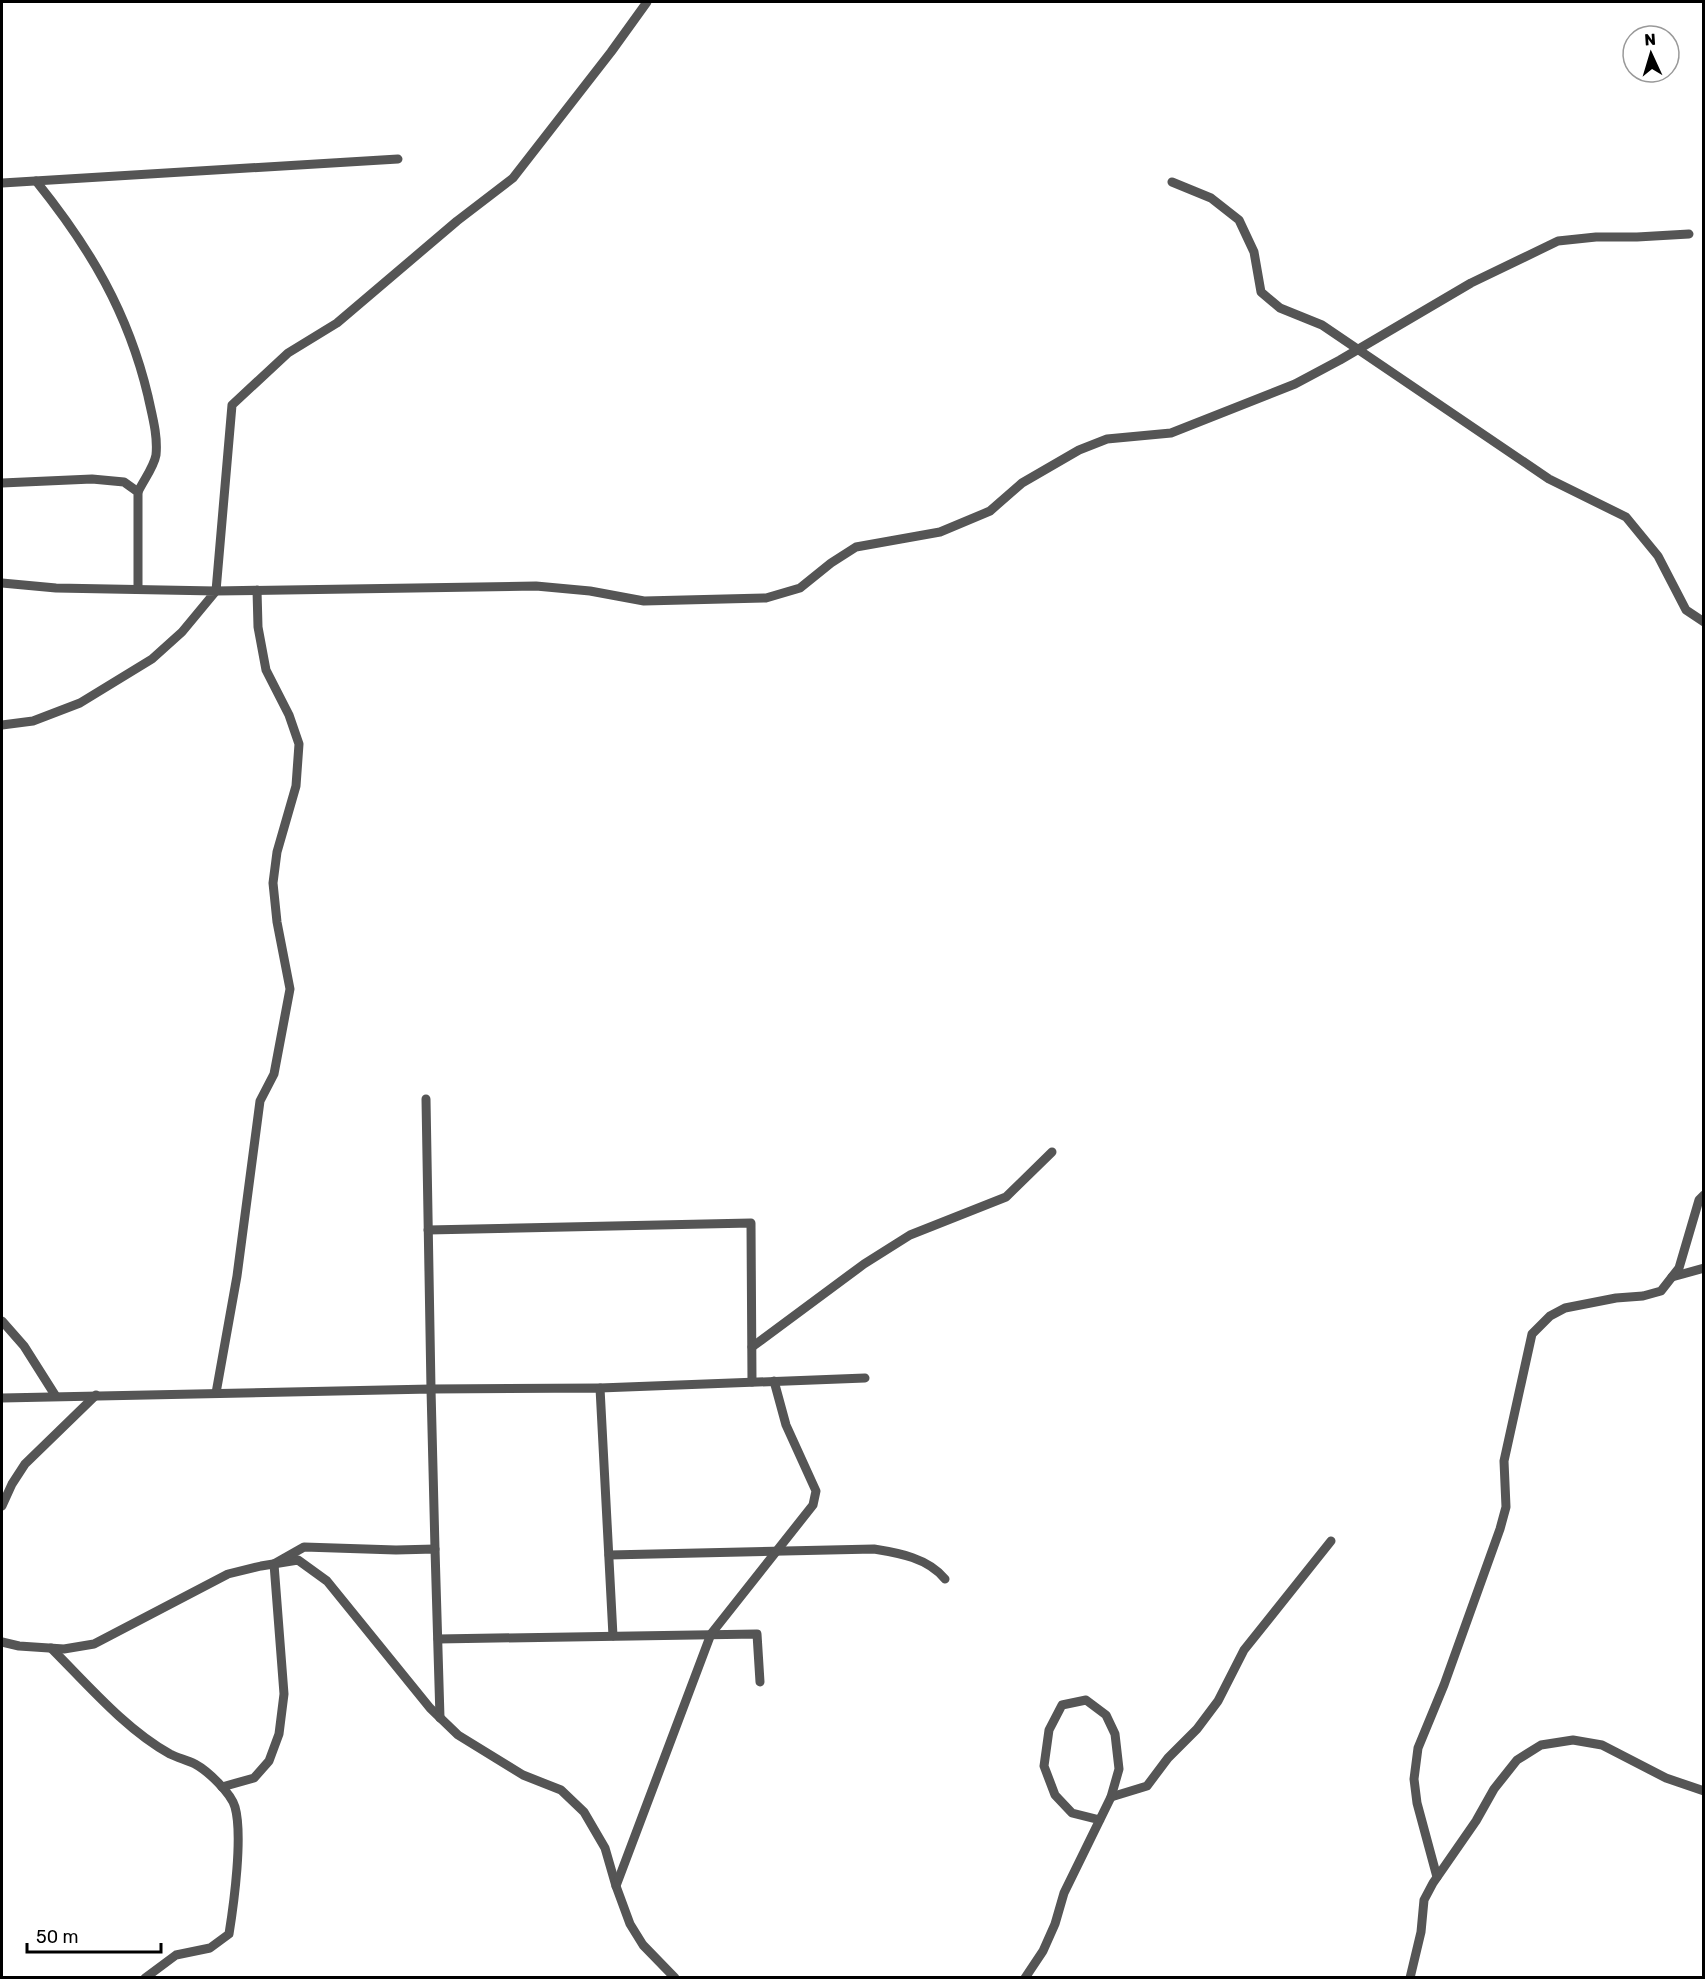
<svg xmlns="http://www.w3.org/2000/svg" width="1705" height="1979" font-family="Rubik,sans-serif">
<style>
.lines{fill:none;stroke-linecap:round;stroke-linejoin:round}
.lane{stroke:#555;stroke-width:9}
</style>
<rect width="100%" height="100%" fill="#fff"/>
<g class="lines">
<g class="lane">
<polyline points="647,2 611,52 513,178 457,221 337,323 288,353 232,405 216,591 536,586 590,591 644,601 766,598 800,588 831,563 856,547 940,532 990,511 1022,483 1079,450 1107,439 1171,433 1295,384 1340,360 1471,283 1558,241 1596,237 1637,237 1689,234"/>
<path d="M36,181C90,248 128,312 148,396C152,415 158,435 156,455C154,467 143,481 138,492"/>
<polyline points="1172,182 1211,198 1239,220 1254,252 1261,292 1280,308 1322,325 1549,479 1626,517 1658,556 1686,610 1704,622"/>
<polyline points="2,183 398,159"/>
<polyline points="2,483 92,479 124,482 138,492 138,589"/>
<polyline points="2,583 56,588 216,591 182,632 152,659 80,703 33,721 2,725"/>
<polyline points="426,1099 431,1389 600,1388 613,1636"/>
<polyline points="428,1230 751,1223 752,1382"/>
<polyline points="1672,1277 1704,1268"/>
<polyline points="2,1321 24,1346 55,1395"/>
<polyline points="752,1347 864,1264 910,1235 1006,1197 1052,1152"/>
<polyline points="600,1388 865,1378"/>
<polyline points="216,1393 237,1276 260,1101 274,1074 290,989 277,922 273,883 277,852 296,786 299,744 289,715 266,670 258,627 257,590"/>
<polyline points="2,1398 431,1389 435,1549"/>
<polyline points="2,1506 12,1484 25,1464 96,1395"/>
<path d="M609,1555L874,1549C899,1553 928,1558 945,1579"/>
<polyline points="438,1639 757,1634 760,1682"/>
<polyline points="2,1642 19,1646 64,1649 94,1644 228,1574 261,1566 298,1560 327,1581 430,1708 458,1735 523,1775 561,1790 584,1812 605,1848 616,1886 630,1924 643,1945 675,1978"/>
<path d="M51,1648C86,1683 126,1730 170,1754C178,1758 187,1760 195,1764C208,1771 231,1793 235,1807C243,1835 234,1903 229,1934L210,1948L176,1955L145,1978"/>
<polyline points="222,1787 254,1778 269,1761 279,1734 284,1694 274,1564 304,1547 396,1550 435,1549 440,1718"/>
<polyline points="1111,1797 1147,1786 1168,1758 1197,1729 1218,1701 1244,1650 1331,1541"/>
<polyline points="1437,1877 1417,1803 1414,1779 1418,1748 1444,1685 1500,1529 1506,1507 1504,1461 1532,1334 1550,1316 1565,1308 1616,1298 1643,1296 1661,1291 1679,1268 1699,1200 1704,1195"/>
<polyline points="616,1886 711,1634 813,1505 816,1491 786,1425 774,1381"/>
<polyline points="1025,1978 1043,1951 1055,1924 1064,1893 1111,1797 1119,1769 1115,1734 1106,1715 1086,1700 1062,1705 1049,1730 1044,1766 1055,1795 1072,1813 1100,1820"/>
<polyline points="1410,1978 1421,1932 1424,1900 1433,1883 1476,1821 1494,1789 1517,1760 1541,1745 1573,1740 1602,1745 1666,1778 1704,1791"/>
</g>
</g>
<rect width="1705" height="1979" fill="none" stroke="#000000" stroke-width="6"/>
<g transform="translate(1651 54) rotate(356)"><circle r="28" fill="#ffffff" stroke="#999999" stroke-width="1.5"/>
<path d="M0-4.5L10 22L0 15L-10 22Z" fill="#000000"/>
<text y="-9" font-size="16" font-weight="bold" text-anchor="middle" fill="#000000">N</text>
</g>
<path d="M27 1943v9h134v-9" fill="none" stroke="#000000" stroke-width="3"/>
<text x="36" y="1943" font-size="18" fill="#000000" stroke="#ffffff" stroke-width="4.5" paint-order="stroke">50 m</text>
</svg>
